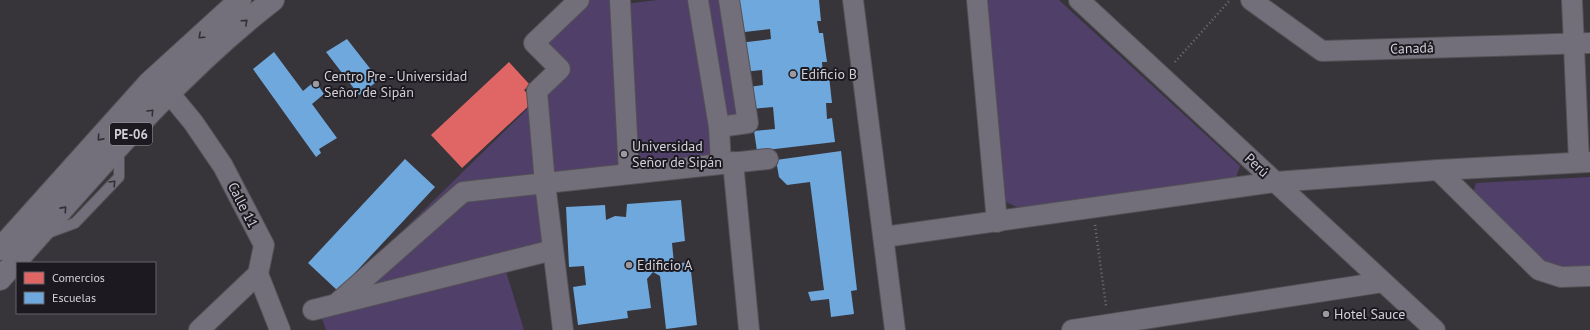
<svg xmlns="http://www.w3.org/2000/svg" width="1590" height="330" font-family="'PT Sans',sans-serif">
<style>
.green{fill:#503f69}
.shops{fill:#e06666}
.schools{fill:#6fa8dc}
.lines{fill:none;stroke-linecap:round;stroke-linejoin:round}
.service-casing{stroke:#535155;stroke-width:12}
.minor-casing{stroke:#535155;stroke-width:22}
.primary-casing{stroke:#535155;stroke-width:24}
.path{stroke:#74707a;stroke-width:2.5;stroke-dasharray:1 3;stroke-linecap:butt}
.service{stroke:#736f7a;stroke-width:10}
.minor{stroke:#736f7a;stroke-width:20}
.primary{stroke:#73707b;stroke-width:22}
.oneway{stroke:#323037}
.oneway2{stroke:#322f36}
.poi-dot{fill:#9c99a0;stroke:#1c1a20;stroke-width:1.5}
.labels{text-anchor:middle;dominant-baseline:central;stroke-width:4;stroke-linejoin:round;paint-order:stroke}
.shield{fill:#1c1a20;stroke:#9b99a0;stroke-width:1}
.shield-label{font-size:13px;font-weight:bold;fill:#d2d0d7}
.street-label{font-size:14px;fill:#d2d0d7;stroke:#1c1a20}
.poi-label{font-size:14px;fill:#d2d0d7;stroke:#1c1a20;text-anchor:start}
</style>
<rect width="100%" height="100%" fill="#37343a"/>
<g class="green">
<polygon points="585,0 612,0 616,5 657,0 738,0 759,121 710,128 713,159 539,176 547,247 358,294 345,287 568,69 542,43"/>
<polygon points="984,0 1059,0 1240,166 1236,178 1019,208 1006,202"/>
<polygon points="1590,177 1590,270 1561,272 1550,266 1473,193 1476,183"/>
<polygon points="505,268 524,330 326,330 321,316"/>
</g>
<polygon class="shops" points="509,62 530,85 524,90 534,101 462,168 431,135"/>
<g class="schools">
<polygon points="736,0 819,0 821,21 817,21 819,33 823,33 827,62 822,62 823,77 829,76 832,103 826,103 827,119 832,118 835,142 757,151 754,131 775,129 773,107 752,109 749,87 763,85 762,70 743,72 739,43 771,39 770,29 736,33"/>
<polygon points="347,39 379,80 359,95 326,52"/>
<polygon points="274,52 303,91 315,81 324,94 312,104 337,138 319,149 321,153 316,157 253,69"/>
<polygon points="841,151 857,290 851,291 854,314 831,317 829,299 811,301 808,292 824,290 810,182 787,185 779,177 776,160"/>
<polygon points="405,159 435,187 338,291 308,263"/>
<polygon points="681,200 685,241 672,243 674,264 690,262 697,325 666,329 660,276 653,272 647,279 651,308 627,311 628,318 578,325 573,287 586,285 584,266 569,267 566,207 605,205 606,220 615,216 626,217 627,204"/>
</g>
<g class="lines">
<g class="service-casing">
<polyline id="service" points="48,233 75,223 119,177 119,150"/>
</g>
<g class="minor-casing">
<g id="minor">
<polyline points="620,0 629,174"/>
<polyline points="698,0 719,127"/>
<polyline points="853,0 895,330"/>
<polyline points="977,0 997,222"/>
<polyline points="1079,0 1435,330"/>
<polyline points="1251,0 1322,51 1590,43"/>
<polyline points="1572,0 1579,162"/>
<polyline points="169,93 193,122 223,166 264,245 258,274 280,330"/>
<polyline points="733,162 749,330"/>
<polyline points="721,164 719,127 748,123 729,0"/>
<polyline points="1438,170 1539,270 1561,277 1590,276"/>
<polyline points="884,237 1275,182 1438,170 1590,162"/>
<polyline points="336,304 463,192 768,159"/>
<polyline points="313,310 553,250"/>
<polyline points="199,330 258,274"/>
<polyline points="563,330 545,183 537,91 560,69 534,43 579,0"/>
<polyline points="1072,330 1383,282"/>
</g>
</g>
<g class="primary-casing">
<g id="primary">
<polyline points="0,249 149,83 240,0"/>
<path d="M0,279C87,183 170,80 273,0"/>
</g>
</g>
<g class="path">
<polyline points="1175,62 1230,0"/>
<polyline points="1095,225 1106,306"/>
</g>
<use href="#service" class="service"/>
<use href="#minor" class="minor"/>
<use href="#primary" class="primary"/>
</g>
<defs><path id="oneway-chevron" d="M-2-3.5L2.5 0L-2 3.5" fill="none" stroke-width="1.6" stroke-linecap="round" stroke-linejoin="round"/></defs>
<g class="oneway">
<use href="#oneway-chevron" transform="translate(245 22) rotate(-42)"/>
<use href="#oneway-chevron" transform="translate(201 36) rotate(138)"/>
<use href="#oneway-chevron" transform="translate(151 112) rotate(-47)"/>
<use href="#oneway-chevron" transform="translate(100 138) rotate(132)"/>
<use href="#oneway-chevron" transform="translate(64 209) rotate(-48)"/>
</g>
<use class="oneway2" href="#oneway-chevron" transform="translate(113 183) rotate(-46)"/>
<g class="poi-dot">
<circle cx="793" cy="74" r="4"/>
<circle cx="316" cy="84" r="4"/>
<circle cx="624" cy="154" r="4"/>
<circle cx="629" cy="265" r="4"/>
<circle cx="1326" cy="314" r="4"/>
</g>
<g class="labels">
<rect class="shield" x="110" y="123" width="42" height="22" rx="3"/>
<g class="shield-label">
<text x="131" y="134">PE-06</text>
</g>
<g class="street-label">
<text transform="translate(1412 48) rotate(-2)">Canadá</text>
<text transform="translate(1257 165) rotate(43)">Perú</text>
<text transform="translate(243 205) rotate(63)">Calle 11</text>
</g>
<g class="poi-label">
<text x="801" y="74">Edificio B</text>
<text x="324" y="76">Centro Pre - Universidad<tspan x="324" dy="16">Señor de Sipán</tspan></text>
<text x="632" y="146">Universidad<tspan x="632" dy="16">Señor de Sipán</tspan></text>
<text x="637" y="265">Edificio A</text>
<text x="1334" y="314">Hotel Sauce</text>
</g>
</g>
<rect x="16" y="262" width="140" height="52" fill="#1c1a20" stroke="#656369"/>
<rect x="24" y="272" width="20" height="12" fill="#e06666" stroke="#656369"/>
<text x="52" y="282" font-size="12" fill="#d2d0d7">Comercios</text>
<rect x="24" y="292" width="20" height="12" fill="#6fa8dc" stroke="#656369"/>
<text x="52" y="302" font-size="12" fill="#d2d0d7">Escuelas</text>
</svg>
